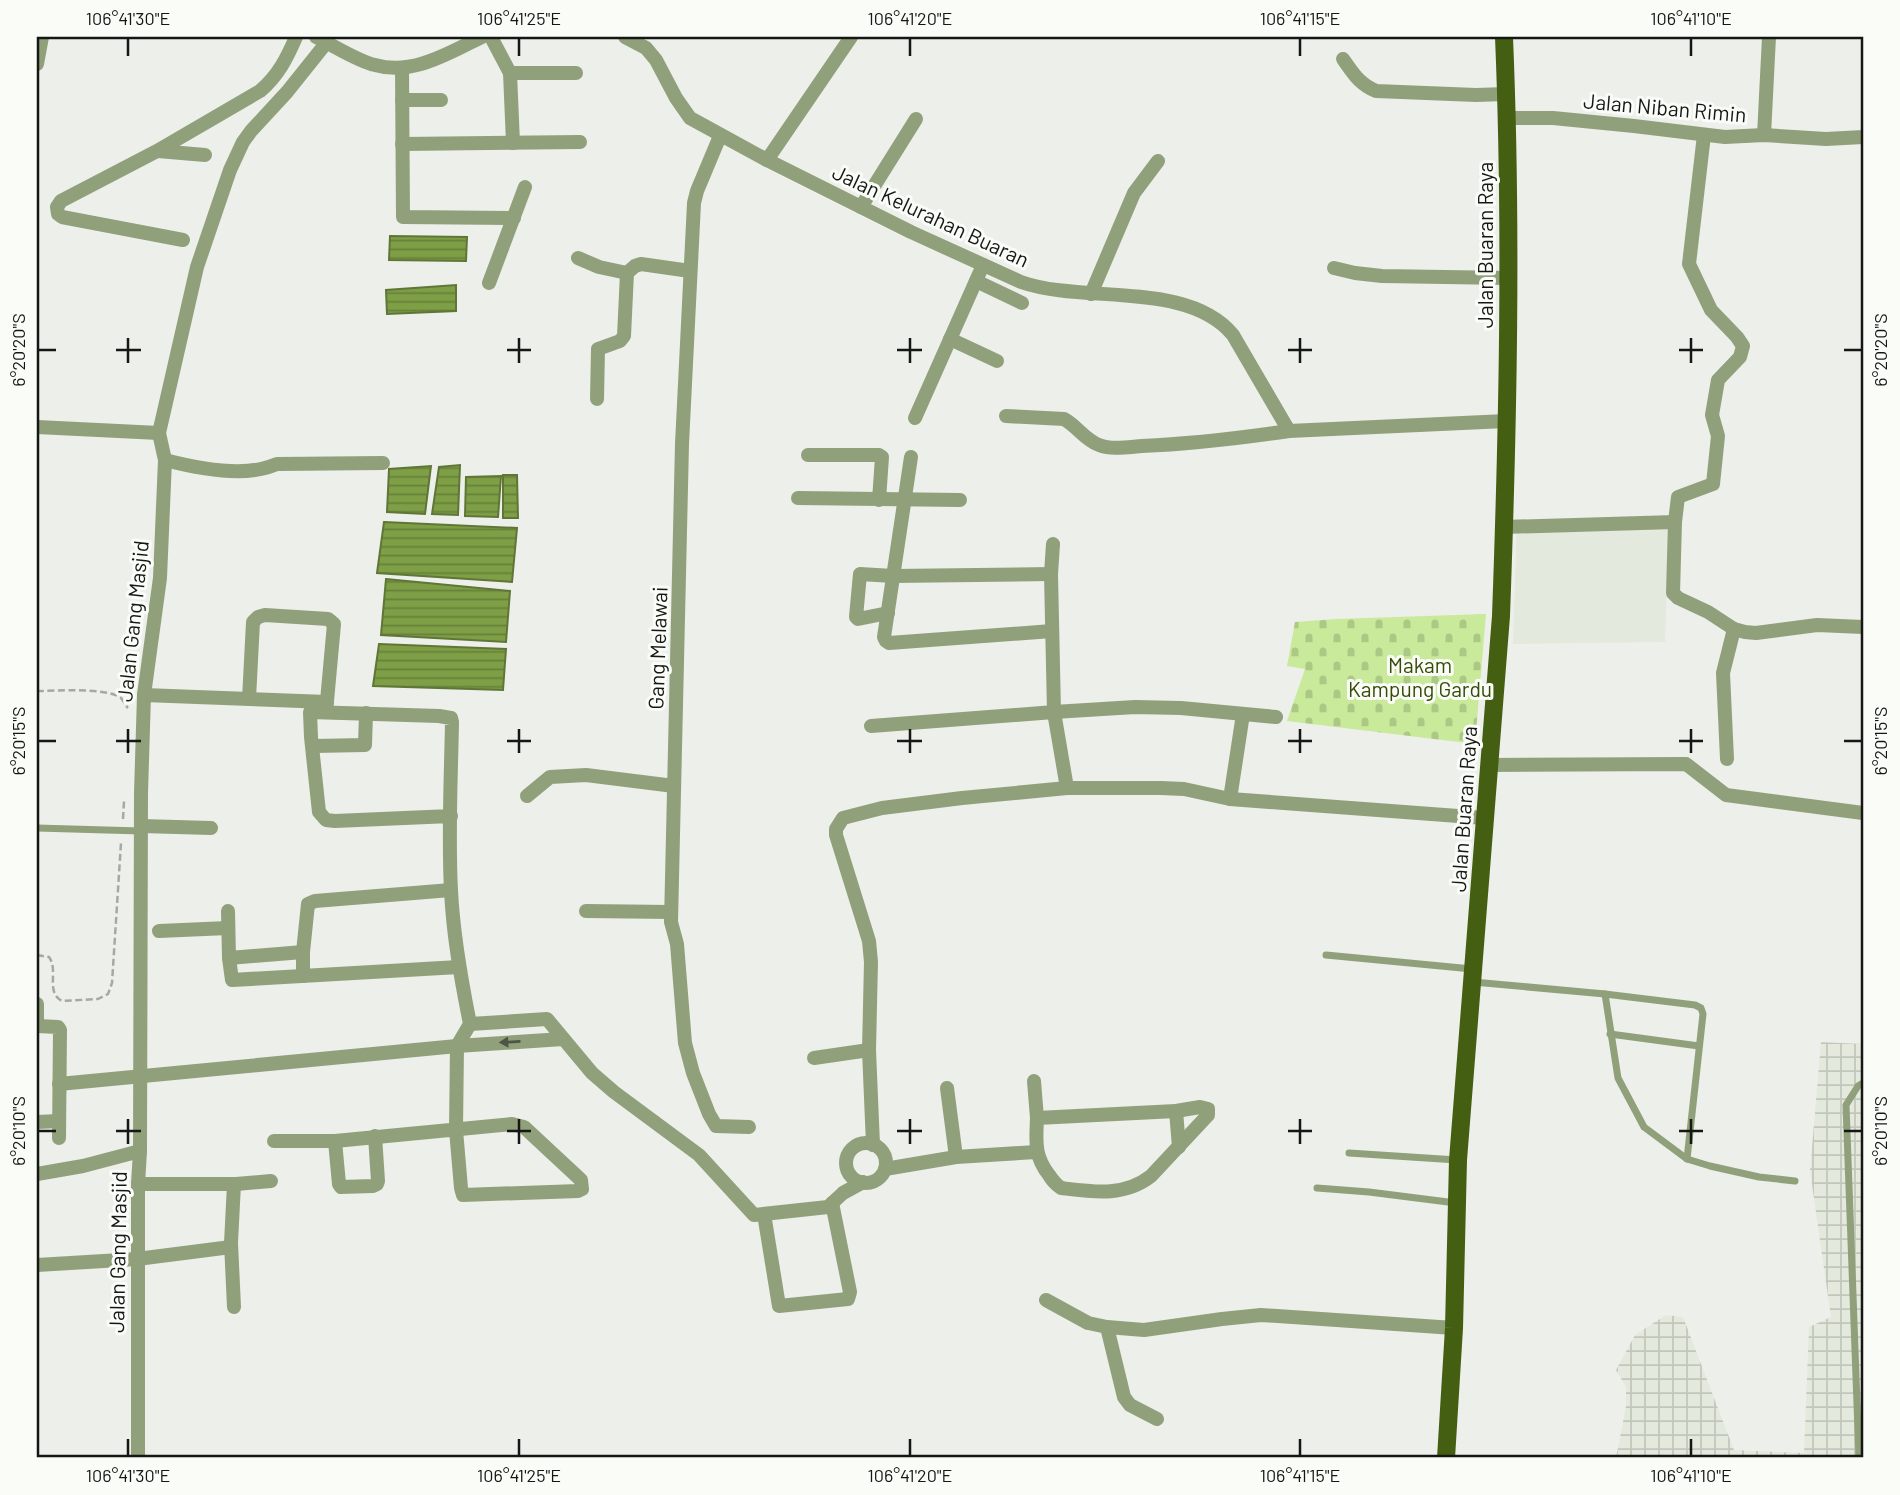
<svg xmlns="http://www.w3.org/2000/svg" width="1900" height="1495" font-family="Barlow,sans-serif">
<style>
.built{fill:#e3e9dc}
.industrial{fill:url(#industrial-grid)}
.cemetery{fill:url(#cemetery-stones)}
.water{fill:url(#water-rules);stroke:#5f7637;stroke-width:2}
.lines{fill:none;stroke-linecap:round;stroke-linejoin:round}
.path{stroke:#a6a8a4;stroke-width:2.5;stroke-dasharray:7 3.5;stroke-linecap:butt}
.service{stroke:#90a07b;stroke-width:7}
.minor{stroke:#90a07b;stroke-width:14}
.primary{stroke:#455f12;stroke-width:18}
.oneway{fill:#4d5543}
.ticks{fill:none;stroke:#161715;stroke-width:2.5}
.labels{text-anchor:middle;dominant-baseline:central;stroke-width:6;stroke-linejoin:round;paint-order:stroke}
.street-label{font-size:21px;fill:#161715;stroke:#fafcf7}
.park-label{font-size:21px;fill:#364b08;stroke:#fafcf7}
.neatline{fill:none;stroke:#161715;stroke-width:2.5}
.ticks-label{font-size:18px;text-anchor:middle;fill:#161715}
</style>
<defs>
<pattern id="industrial-grid" width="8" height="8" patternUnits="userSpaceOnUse" patternTransform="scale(1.75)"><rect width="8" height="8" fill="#e3e9dc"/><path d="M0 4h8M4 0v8" fill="none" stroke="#c2c7bc"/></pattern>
<pattern id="cemetery-stones" width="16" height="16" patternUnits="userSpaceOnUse" patternTransform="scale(1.75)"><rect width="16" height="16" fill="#c9ea9b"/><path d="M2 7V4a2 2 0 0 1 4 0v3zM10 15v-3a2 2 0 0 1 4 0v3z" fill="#acc885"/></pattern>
<pattern id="water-rules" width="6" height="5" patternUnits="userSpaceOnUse" patternTransform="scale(1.75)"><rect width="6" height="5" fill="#7e9f46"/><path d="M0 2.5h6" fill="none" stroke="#668139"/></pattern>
</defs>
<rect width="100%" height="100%" fill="#edefea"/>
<polygon class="built" points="1517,521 1669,522 1665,642 1513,644"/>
<polygon class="industrial" points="1821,1042 1863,1044 1863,1458 1616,1458 1626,1406 1626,1387 1616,1370 1635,1335 1666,1315 1683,1317 1734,1450 1804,1453 1809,1327 1831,1317 1810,1171"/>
<polygon class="cemetery" points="1486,614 1475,744 1287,721 1305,669 1287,666 1295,622 1336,619"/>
<g class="water">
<polygon points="390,236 467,237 466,261 389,260"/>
<polygon points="456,285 456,311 387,314 386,290"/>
<polygon points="460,465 458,515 432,514 439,467"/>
<polygon points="431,466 425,514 387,512 389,469"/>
<polygon points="517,475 518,518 503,518 503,475"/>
<polygon points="501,476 498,517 465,516 466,477"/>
<polygon points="384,522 517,528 512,582 377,573"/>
<polygon points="386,579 510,591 506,642 381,635"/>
<polygon points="379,644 506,649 503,690 373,686"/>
</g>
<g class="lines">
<g class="path">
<path d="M37,691C55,691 107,687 121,698C123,700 126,706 128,708"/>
<polyline points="123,819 124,801"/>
<path d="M37,955L49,957C59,971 45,992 62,1001L98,999L108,994L112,983L121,843"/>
</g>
<g class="service">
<polyline points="37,828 141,831"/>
<polyline points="1326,955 1472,969"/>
<polyline points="1473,982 1605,994 1695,1005 1701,1008 1703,1014 1687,1159"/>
<polyline points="1605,994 1618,1078 1644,1127 1687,1159 1710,1166 1759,1177 1795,1181"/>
<polyline points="1610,1034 1699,1046"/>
<polyline points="1349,1153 1457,1160"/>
<polyline points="1317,1188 1369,1192 1456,1203"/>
<polyline points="1859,1458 1846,1105 1858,1086 1863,1083"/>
</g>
<g class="minor">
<path d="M316,37C333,45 357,61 375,65C413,76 448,53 482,37"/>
<polyline points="491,37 510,73 513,143"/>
<path d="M625,37L646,48L656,60L676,98L690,118L767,160L911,232L1021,282C1083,304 1188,280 1233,335L1289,431L1506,421"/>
<path d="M1343,59C1353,73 1359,84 1376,91L1476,95L1506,94"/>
<polyline points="37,64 42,37"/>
<polyline points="402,68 403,217 514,218"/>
<polyline points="510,73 576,73"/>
<polyline points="402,100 441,100"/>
<polyline points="1506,118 1553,118 1634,126 1725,137 1764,135 1826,139 1863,137"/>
<polyline points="1764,135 1769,37"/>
<polyline points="720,136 697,191 694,203 682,444 671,922 677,944 685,1043 693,1073 709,1114 716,1126 749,1127"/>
<polyline points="402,144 580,142"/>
<polyline points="158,151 205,155"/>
<polyline points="767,160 851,37"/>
<polyline points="861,207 916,119"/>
<path d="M183,240L62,217L58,214L57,207L61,201L157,151L260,91C278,76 287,58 296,37"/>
<polyline points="578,258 599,267 627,273"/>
<polyline points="1334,268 1355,273 1382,276 1508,278"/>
<polyline points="976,281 1022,303"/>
<polyline points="489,283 525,187"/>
<polyline points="1091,294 1134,193 1158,161"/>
<polyline points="950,339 997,361"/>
<polyline points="597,399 598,349 620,341 624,336 627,273 635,266 641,264 690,271"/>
<path d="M1006,416L1064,419C1077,426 1085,440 1099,445C1112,450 1128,447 1142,446C1192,444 1241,438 1289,431"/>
<polyline points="915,418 983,265"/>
<polyline points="37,427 159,433"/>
<polyline points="808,455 879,455 882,457 879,500"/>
<polyline points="911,457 884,637 886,641 889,643 1052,631"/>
<path d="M165,460C192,467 233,475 261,469C266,468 272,466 277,464L383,463"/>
<polyline points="798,498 960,500"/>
<polyline points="1675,522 1678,497 1713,484 1718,436 1712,415 1718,380 1740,357 1743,346 1737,337 1711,310 1689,264 1704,135"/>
<polyline points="1504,527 1675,522 1673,593 1678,598 1708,612 1734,629 1745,632 1756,633 1817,625 1863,627"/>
<polyline points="1053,544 1051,574 1054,712 1067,788"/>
<polyline points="888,613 858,619 856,617 860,574 893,576 1051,574"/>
<polyline points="144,695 327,702"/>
<polyline points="249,699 253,622 258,617 265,615 328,619 334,624 326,712"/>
<polyline points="871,726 1054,712 1135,707 1181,708 1276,717"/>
<polyline points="314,746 365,745 366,713"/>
<polyline points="1727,759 1723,673 1734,629"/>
<polyline points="1489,765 1686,764 1726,795 1863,813"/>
<polyline points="527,796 550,777 586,775 674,786"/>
<polyline points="1230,799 1243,714"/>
<polyline points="141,826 211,828"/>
<polyline points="228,911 229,958 232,980 459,967"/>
<polyline points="586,911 671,912"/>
<polyline points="159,931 228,928"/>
<polyline points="229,958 303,952"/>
<polyline points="303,976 303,952 308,904 315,901 451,890"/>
<polyline points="37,1004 37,1026"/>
<polyline points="470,1024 547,1019 592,1073 614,1092 699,1155 754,1215 828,1207 843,1193 863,1182"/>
<polyline points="37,1026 58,1027 60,1030 59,1138"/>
<polyline points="814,1058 869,1050"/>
<polyline points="1034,1081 1037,1118"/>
<polyline points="59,1084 457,1046 563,1039"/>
<polyline points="947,1088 956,1157"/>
<path d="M1200,1107L1208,1109V1115L1151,1176C1124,1197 1094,1192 1061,1188C1055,1184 1053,1181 1049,1175C1034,1156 1036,1141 1037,1118L1176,1111Z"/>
<polyline points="1176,1111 1179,1147"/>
<polyline points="37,1122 59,1121"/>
<path d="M274,1141H335L512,1124L524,1127L581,1180L582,1189L578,1191L463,1195L461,1188L456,1130L457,1046L470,1024C461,979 453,935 451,890C448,834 451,778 452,722L451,718L439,716L310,712L311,737L319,812L326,820L335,821L451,816"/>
<polyline points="335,1141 339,1184 341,1187 373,1186 377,1184 378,1181 375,1136"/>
<circle cx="866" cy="1163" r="20"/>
<polyline points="873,1145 869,1050 871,962 869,941 836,835 836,829 843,818 882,808 962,798 1067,788 1161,788 1184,789 1230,799 1485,818"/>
<polyline points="885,1169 956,1157 1036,1152"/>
<polyline points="37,1174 83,1166 140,1151"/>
<polyline points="138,1184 236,1184 271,1181"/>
<polyline points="764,1214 779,1306 848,1299 850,1292 832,1203"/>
<polyline points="37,1265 137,1259 231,1247"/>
<polyline points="1046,1300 1088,1323 1107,1327 1144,1330 1222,1319 1261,1315 1454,1328"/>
<polyline points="234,1307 231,1243 234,1184"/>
<polyline points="1107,1327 1124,1397 1130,1405 1157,1419"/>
<polyline points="138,1458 138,1184 140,1151 141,793 144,695 160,578 165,460 159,433 197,267 230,170 243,142 251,131 287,92 327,42"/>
</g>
<path class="primary" d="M1446,1458L1454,1328L1458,1160L1501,616C1508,423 1512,229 1504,37"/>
</g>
<defs><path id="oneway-solid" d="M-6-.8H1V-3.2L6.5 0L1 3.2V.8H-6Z" transform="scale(1.75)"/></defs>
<use class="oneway" href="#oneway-solid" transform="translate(510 1042) rotate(177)"/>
<path class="ticks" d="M128,38V56M519,38V56M910,38V56M1300,38V56M1691,38V56M128,338V363M519,338V363M910,338V363M1300,338V363M1691,338V363M38,350H56M116,350H141M507,350H531M897,350H922M1288,350H1312M1679,350H1703M1844,350H1862M128,729V753M519,729V753M910,729V753M1300,729V753M1691,729V753M38,741H56M116,741H141M507,741H531M897,741H922M1288,741H1312M1679,741H1703M1844,741H1862M128,1119V1144M519,1119V1144M910,1119V1144M1300,1119V1144M1691,1119V1144M38,1131H56M116,1131H141M507,1131H531M897,1131H922M1288,1131H1312M1679,1131H1703M1844,1131H1862M128,1439V1456M519,1439V1456M910,1439V1456M1300,1439V1456M1691,1439V1456"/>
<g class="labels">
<g class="street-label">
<text transform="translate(1665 107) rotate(5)">Jalan Niban Rimin</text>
<text transform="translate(931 215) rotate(25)">Jalan Kelurahan Buaran</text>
<text transform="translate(1484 245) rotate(-90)">Jalan Buaran Raya</text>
<text transform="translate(132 621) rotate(-84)">Jalan Gang Masjid</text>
<text transform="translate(657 648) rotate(-88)">Gang Melawai</text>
<text transform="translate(1463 809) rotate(-86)">Jalan Buaran Raya</text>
<text transform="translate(117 1252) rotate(-89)">Jalan Gang Masjid</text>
</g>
<g class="park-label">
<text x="1420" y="664">Makam<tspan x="1420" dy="24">Kampung Gardu</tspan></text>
</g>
</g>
<rect width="1900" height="1495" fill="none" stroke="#fafcf7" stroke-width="77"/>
<rect x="38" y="38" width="1824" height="1418" class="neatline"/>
<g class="ticks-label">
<text x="128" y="25">106°41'30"E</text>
<text x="519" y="25">106°41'25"E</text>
<text x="910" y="25">106°41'20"E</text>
<text x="1300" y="25">106°41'15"E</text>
<text x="1691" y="25">106°41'10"E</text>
<text transform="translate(1881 350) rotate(-90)" y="6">6°20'20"S</text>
<text transform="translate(19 350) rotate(-90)" y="6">6°20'20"S</text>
<text transform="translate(1881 741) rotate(-90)" y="6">6°20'15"S</text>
<text transform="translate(19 741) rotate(-90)" y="6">6°20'15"S</text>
<text transform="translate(1881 1131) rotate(-90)" y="6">6°20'10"S</text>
<text transform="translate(19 1131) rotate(-90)" y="6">6°20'10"S</text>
<text x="128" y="1482">106°41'30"E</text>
<text x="519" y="1482">106°41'25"E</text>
<text x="910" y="1482">106°41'20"E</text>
<text x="1300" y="1482">106°41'15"E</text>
<text x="1691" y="1482">106°41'10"E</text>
</g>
</svg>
